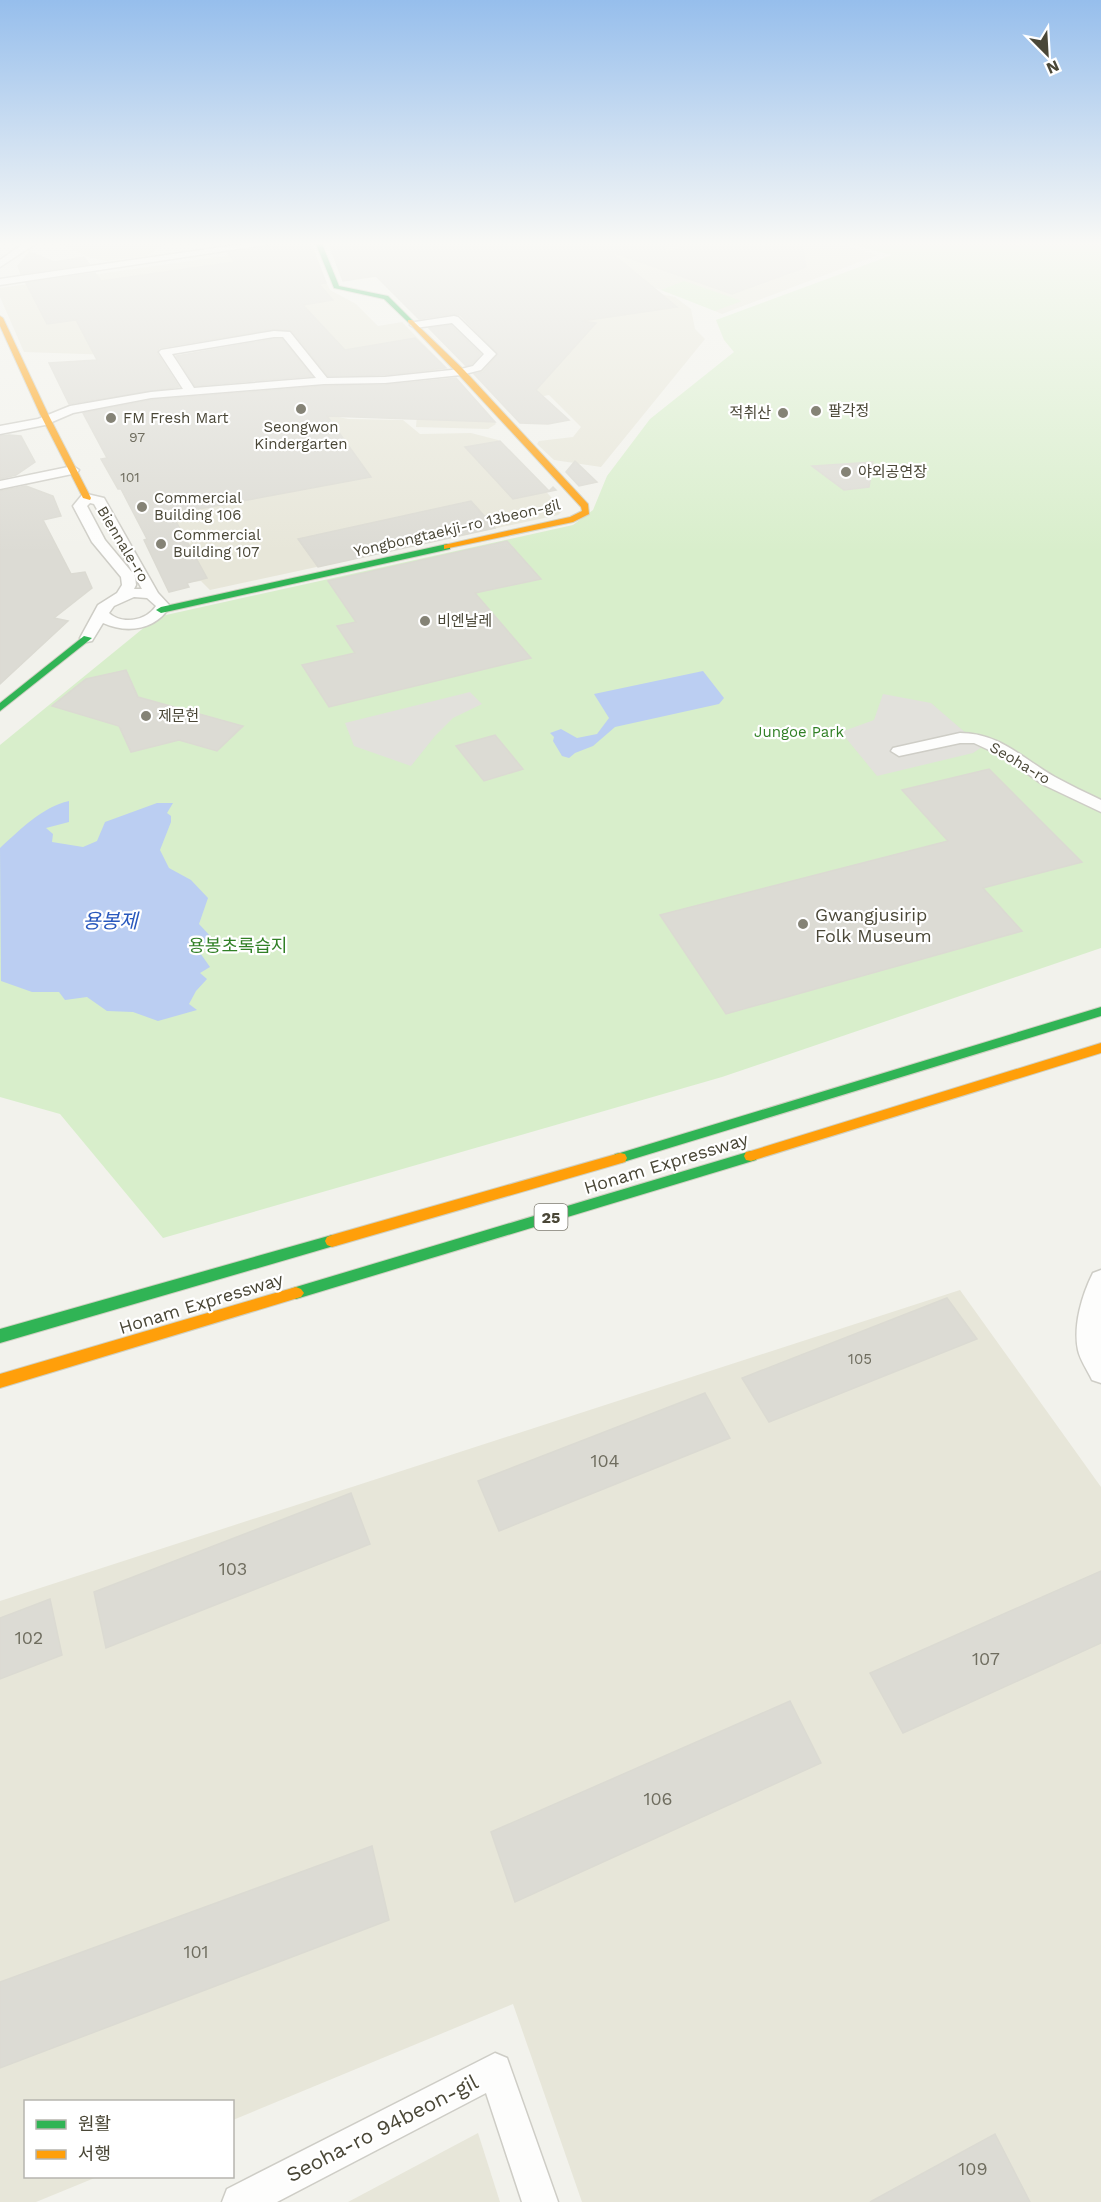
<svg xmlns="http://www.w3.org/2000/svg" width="1101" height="2202" font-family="'Work Sans','Noto Sans KR',sans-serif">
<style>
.residential{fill:#e7e6d9}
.green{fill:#d8eecb}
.parking{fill:#e2e1dc}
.water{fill:#bbcef2}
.building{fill:#dcdbd4;stroke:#dbdad2;stroke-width:1.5}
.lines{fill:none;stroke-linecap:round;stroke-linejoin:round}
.street-casing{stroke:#cecdc6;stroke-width:3}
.fast-casing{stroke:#d0d0c2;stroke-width:2}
.slow-casing{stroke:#d0d0c2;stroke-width:2}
.street{fill:#fdfdfc;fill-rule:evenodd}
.fast{fill:#30b455;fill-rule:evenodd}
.slow{fill:#ff9f0a;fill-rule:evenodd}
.poi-dot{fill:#858376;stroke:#fff;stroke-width:2}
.labels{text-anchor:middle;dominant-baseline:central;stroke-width:4.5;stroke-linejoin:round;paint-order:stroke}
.far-number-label{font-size:14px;fill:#6f6d5f}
.far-poi-label{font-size:15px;fill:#4a4737;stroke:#fff;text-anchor:start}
.far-street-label{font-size:15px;fill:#4a4737;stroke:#fff}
.far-park-label{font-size:15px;fill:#318026;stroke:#fff}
.number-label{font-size:15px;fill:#6f6d5f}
.shield{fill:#fff;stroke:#807e73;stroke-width:1.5}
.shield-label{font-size:16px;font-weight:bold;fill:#4a4737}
.poi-label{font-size:18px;fill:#4a4737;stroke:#fff;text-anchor:start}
.park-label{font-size:18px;fill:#318026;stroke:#fff}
.street-label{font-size:18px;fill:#4a4737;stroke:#fff}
.near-number-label{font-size:18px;fill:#6f6d5f}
.water-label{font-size:20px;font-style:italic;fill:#2958bd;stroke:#fff}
.near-street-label{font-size:21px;fill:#4a4737;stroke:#fff}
</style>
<rect width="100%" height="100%" fill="#f2f2ec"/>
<g class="residential">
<polygon points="62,244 165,244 147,256 106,261 88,257"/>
<polygon points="309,244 330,290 356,304 378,326 402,322 443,364 442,369 400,377 390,366 341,375 290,328 114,355 24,352 0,297 0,288"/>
<polygon points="517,244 839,244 878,255 722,314 677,295"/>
<polygon points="660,294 675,297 691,309 695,329 705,339 601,467 554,460 537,444 539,441 573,437 581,427 549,395 529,399 476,375 494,356 508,346"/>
<polygon points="418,401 476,401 496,424 488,429 416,427"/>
<polygon points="325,414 348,419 403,420 420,434 471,433 498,440 563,510 558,515 210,590 201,581 192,582 174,547 191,543 184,531 166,522 158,462"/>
<polygon points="960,1290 1101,1487 1101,2202 582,2202 513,2004 233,2120 232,2102 26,2102 26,2176 97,2177 36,2202 0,2202 0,1601"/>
<polygon points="478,2133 500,2202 348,2202"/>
</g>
<g class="green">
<polygon points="850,244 1101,244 1101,948 722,1077 163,1238 60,1114 0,1097 0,745 157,617 573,525 593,510 607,476 650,419 734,352 724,340 716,320 892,255"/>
<polygon points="684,281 742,301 715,311 661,290"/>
</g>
<g class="parking">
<polygon points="470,692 482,704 453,718 435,736 411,766 354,746 345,723"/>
<polygon points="883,694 931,703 982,747 973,753 877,776 841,732 874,720"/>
</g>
<g class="water">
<polygon points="703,671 724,698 719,704 615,727 593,746 575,753 569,758 562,756 553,741 554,737 550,733 561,729 577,738 597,734 609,718 594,694"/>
<path d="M69,801V822L46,828L53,834L52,842L83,847L97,841L105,822L157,803H173L167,813L171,816V822L160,850L169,868L191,880L208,898L199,924L213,939L198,950L210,967L200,973L207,979L196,991L189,1004L197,1010L158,1021L133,1012L107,1011L87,997L65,1000L59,992H32L1,981L0,848C20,830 42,807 69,801Z"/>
</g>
<g class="building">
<polygon points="273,244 311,244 326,283 319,284 333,300 303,305 345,350 415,338 446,368 385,375 328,376 292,331 274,329 159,348 157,353 179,387 69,404 49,363 97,360 76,320 47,324 26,283 95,273 101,281 235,262 228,253"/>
<polygon points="329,244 664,244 665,253 692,244 802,244 806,267 732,294 609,251 677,307 582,321 596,323 536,390 569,420 548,424 520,423 474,374 483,372 498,354 460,315 454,314 419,319 376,276 343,281"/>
<polygon points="30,252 54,262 84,257 89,264 21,274 18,266"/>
<polygon points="451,325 481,354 472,364 466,366 429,328"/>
<polygon points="274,339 282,339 312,376 195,386 176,356"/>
<polygon points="456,378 495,422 327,416 371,477 172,514 207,578 187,583 189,587 169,592 144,540 147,539 121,489 118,489 101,459 107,458 83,413 151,400 324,386 385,385"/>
<polygon points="9,435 21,436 35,462 16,475 0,479 0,436"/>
<polygon points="500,441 549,491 553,487 556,490 513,499 465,447"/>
<polygon points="575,461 597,482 579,486 566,472"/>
<polygon points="873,462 869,487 844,490 812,466"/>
<polygon points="26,486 53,496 61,516 43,520 71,574 85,572 92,588 54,618 68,621 0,684 0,491"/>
<polygon points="471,501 495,528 318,567 298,539"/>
<polygon points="507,541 541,579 475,593 531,658 329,707 302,665 355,653 337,626 356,622 328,581"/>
<polygon points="126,670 138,697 243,726 217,751 179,740 131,752 119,726 52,706 86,679"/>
<polygon points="495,735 523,769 484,781 456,746"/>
<polygon points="989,769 1082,862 983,888 1022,931 726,1014 660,915 948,841 902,790"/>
<polygon points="947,1298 977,1339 769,1422 742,1378"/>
<polygon points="705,1393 730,1438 499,1531 478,1481"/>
<polygon points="351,1493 370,1544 106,1648 94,1592"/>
<polygon points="1101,1571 1101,1643 903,1733 870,1673"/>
<polygon points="50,1599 62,1655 0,1679 0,1618"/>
<polygon points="790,1701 821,1763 515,1902 491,1832"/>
<polygon points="372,1846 389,1920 0,2068 0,1982"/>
<polygon points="995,2134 1030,2202 870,2202"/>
</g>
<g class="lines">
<g class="street-casing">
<g id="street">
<polygon points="23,244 35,244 0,267 0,260"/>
<polygon points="243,244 271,244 0,285 0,279"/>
<path d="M454,316L458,317L496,354L481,370L461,375L385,383L324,384L151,398L73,413L45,425L0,434V426L38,419L70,406L151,392L183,389L159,352L161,350L274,331L290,332L327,378L385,377L461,369L473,366L484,354L452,323L415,328L410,325L415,322ZM274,337H283L316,378L194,388L172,354Z"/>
<polygon points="73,466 79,470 77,473 0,489 0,481"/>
<path d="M87,494L104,498L158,593L170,606C156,630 127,634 103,623L92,641L87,642L80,638L98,605L117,593L122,585L121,577L92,542L73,506L82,495ZM90,503L94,504L142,589H134L136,585L135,576L105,540L87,506ZM134,597L147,598L156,606C146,621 122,625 109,613L114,606Z"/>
<path d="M960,733C1000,733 1023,759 1055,777C1070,785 1086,793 1101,800V812L1042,784L1004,757L974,743H960L899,756L891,751L893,748Z"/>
<path d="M1101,1270V1383L1092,1380C1088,1371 1080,1360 1078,1350C1073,1325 1082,1295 1093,1273Z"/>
<polygon points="495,2053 507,2058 558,2202 522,2202 486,2093 277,2202 222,2202 227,2189"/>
</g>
</g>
<g class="fast-casing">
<g id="fast">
<polygon points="316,244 322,244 339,286 388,296 412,320 412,322 408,322 384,299 334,288"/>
<polygon points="447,544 450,545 450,549 161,613 156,610 161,607"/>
<polygon points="84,636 92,638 0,711 0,703"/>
<polygon points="1101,1007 1101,1016 620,1163 615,1162 613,1158 615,1154 620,1153"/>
<polygon points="751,1151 756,1152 758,1156 756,1160 296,1299 291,1297 288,1293 291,1289 296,1287"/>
<polygon points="332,1235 337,1237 339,1241 337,1245 0,1343 0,1329"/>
</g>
</g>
<g class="slow-casing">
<g id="slow">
<polygon points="0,316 3,318 48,414 91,498 90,500 83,498 40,414 0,326"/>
<polygon points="408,320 412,320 464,370 588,504 589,514 573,522 444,549 444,545 570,517 582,511 581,507 458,374 408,322"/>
<polygon points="1101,1043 1101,1053 751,1161 746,1160 744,1156 746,1152 751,1151"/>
<polygon points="620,1153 625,1154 627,1158 625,1162 332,1247 327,1245 325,1241 327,1237 332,1235"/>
<polygon points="296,1287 301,1289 304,1293 301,1297 0,1388 0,1374"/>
</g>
</g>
<use href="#street" class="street"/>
<use href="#fast" class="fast"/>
<use href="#slow" class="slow"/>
</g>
<linearGradient id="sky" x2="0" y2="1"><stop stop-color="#96beec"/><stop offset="0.44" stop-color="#f9f9f6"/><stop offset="1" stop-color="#f9f9f6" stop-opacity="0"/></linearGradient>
<rect width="1101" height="553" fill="url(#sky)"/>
<g class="poi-dot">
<circle cx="301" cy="409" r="6"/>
<circle cx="816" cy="411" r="6"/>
<circle cx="783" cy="413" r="6"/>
<circle cx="111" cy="418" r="6"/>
<circle cx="846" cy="472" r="6"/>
<circle cx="142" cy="507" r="6"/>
<circle cx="161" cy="544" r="6"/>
<circle cx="425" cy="621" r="6"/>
<circle cx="146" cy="716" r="6"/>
<circle cx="803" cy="924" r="6"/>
</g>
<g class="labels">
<g class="far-number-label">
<text x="137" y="437">97</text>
<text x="130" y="477">101</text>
</g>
<g class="far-poi-label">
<text x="828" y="411">팔각정</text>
<text x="771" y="413" text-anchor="end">적취산</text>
<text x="123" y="418">FM Fresh Mart</text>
<text x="301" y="427" text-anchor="middle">Seongwon<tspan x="301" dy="17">Kindergarten</tspan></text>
<text x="858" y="472">야외공연장</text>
<text x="154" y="498">Commercial<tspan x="154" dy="17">Building 106</tspan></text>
<text x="173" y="535">Commercial<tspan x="173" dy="17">Building 107</tspan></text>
<text x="437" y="621">비엔날레</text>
<text x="158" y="716">제문헌</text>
</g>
<g class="far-street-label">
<text transform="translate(457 528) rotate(-13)">Yongbongtaekji-ro 13beon-gil</text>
<text transform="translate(123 544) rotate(59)">Biennale-ro</text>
<text transform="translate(1020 763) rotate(31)">Seoha-ro</text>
</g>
<g class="far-park-label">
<text x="799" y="732">Jungoe Park</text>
</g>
<g class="number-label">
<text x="860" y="1359">105</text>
</g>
<rect class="shield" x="534.5" y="1204" width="33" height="26" rx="4.5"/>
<g class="shield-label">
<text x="551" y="1217">25</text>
</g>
<g class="poi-label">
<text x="815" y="914">Gwangjusirip<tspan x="815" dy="21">Folk Museum</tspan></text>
</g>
<g class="park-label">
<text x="238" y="945">용봉초록습지</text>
</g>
<g class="street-label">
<text transform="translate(666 1163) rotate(-17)">Honam Expressway</text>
<text transform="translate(201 1303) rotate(-17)">Honam Expressway</text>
</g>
<g class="near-number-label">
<text x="605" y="1460">104</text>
<text x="233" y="1568">103</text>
<text x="29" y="1637">102</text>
<text x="986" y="1658">107</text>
<text x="658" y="1798">106</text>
<text x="196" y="1951">101</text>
<text x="973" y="2168">109</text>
</g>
<g class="water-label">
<text x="110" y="921">용봉제</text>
</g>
<g class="near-street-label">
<text transform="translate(382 2128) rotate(-27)">Seoha-ro 94beon-gil</text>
</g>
</g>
<rect x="24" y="2100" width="210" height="78" fill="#ffffff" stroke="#b7b5af" stroke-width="1.5"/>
<rect x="36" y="2120" width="30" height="9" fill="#30b455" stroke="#b7b5af" stroke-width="1.5"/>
<text x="78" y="2130" font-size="18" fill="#4a4737">원활</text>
<rect x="36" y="2150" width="30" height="9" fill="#ff9f0a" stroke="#b7b5af" stroke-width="1.5"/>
<text x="78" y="2160" font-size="18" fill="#4a4737">서행</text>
<g transform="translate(1047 54) rotate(156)" stroke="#ffffff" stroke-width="4.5" paint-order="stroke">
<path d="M0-4.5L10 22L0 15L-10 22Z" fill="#4a4737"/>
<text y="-9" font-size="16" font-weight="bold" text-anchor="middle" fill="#4a4737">N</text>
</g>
</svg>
